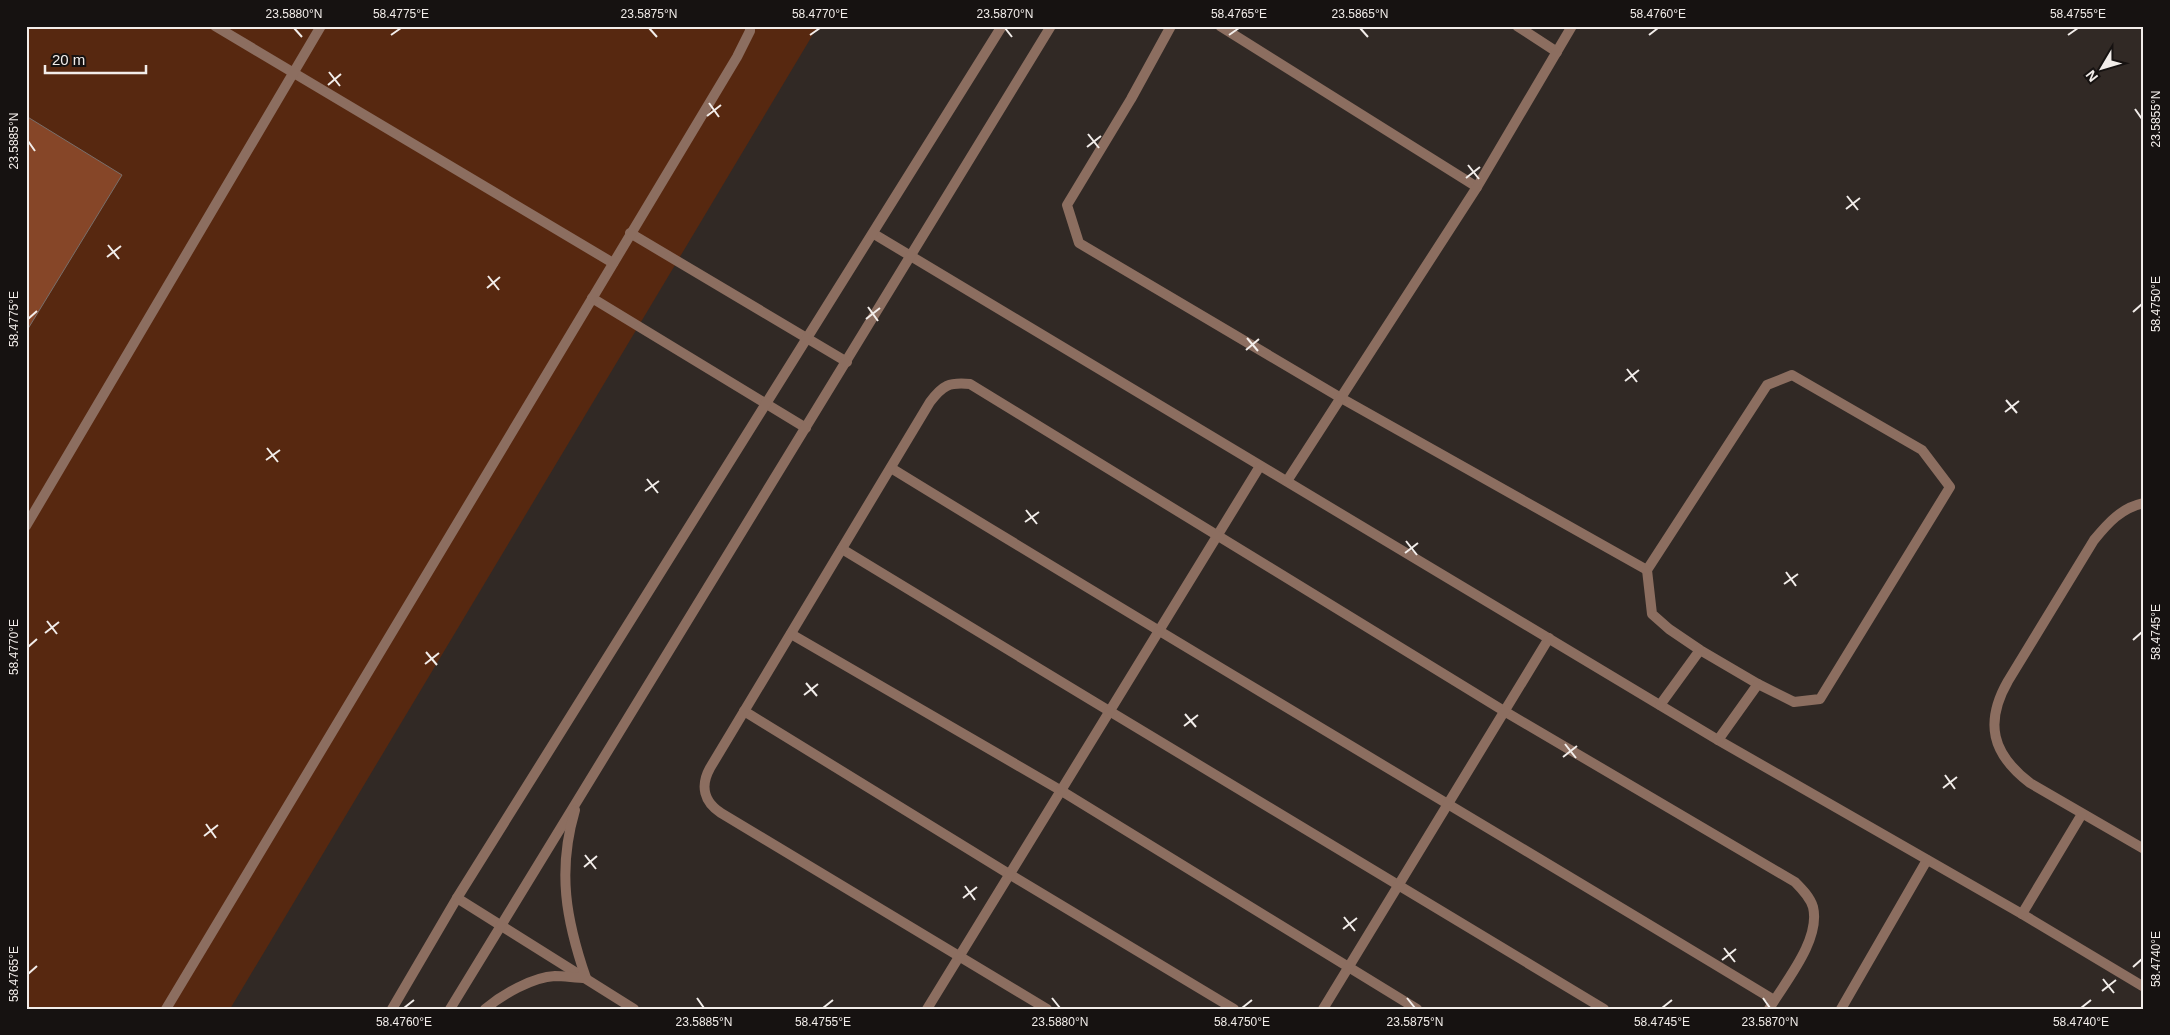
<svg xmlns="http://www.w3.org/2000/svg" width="2170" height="1035" font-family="Arial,sans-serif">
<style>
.green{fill:#572810}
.building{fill:#864628;stroke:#796f6b}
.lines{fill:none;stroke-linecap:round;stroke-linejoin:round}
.lane{stroke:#8c6e60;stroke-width:10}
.ticks{fill:none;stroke:#f2edea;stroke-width:2}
.neatline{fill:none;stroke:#f2edea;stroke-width:2}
.ticks-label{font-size:12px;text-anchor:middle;fill:#f2edea}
</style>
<rect width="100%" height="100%" fill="#312925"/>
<polygon class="green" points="26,26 818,26 230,1009 26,1009"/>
<polygon class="building" points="26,116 122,175 26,332"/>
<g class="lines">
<g class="lane">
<polyline points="215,26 613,263"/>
<polyline points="1171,26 1131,99 1067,205 1079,243 1341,398 1647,570"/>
<polyline points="1220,26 1477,187"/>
<polyline points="1517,26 1557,52"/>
<polyline points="630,233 847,362"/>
<polyline points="874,234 1718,740 2022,914 2144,987"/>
<polyline points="592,298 806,428"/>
<path d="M891,468C1184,648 1480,822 1774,1000"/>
<polyline points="1287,481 1477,187 1572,26"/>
<path d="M2144,503C2121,508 2108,523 2094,540L2008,681C1984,723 1992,754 2030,783L2144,849"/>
<polyline points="26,526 321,26"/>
<path d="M842,549C1095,704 1351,855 1604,1009"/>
<polyline points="791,634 1060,790 1417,1009"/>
<polyline points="1660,705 1700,650 1669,629 1652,614 1647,570 1767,385 1792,375 1922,450 1950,487 1820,699 1794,702 1758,684 1700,650"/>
<polyline points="744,711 1009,874 1234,1009"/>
<polyline points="1718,740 1758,684"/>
<polyline points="457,898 634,1009"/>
<polyline points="2022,914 2082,814"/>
<polyline points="166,1009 737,57 750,31 750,26"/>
<polyline points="392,1009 457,898 1002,26"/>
<polyline points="450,1009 1051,26"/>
<path d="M485,1009C502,995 532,977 555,976C565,976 576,978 586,978C566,920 557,871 575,810"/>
<polyline points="927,1009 1260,466"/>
<path d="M1047,1009L721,813C704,802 700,786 710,768L930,402C943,385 949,382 970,384L1504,711L1795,882C1802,889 1810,897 1813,907C1821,940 1785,982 1769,1009"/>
<polyline points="1323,1009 1549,638"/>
<polyline points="1841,1009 1927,860"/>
</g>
</g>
<path class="ticks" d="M294,28L302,37M649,28L657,37M1005,28L1012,37M1360,28L1368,37M391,35L401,28M810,35L820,28M1229,35L1239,28M1649,35L1658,28M2068,35L2078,28M329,72L340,86M328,85L341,74M709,103L719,117M2135,109L2142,119M707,116L721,105M1088,134L1099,148M28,141L35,151M1087,147L1101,136M1468,165L1479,179M1466,178L1480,167M1847,196L1858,210M1846,209L1860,198M108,245L119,259M107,257L121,246M488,276L499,290M487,288L500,277M868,307L878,321M2133,312L2142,304M28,319L37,311M866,319L880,308M1247,338L1258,351M1246,350L1259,339M1627,369L1637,382M1625,381L1639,370M2006,400L2017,413M2005,412L2019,401M267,448L278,462M266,460L280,450M647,479L658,493M645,491L659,481M1026,510L1037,524M1025,522L1039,512M1406,541L1417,555M1405,553L1418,543M1786,572L1796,586M1784,584L1798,574M47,621L57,634M45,633L59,622M2133,640L2142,632M28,647L37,639M426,652L437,665M425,664L439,653M806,683L817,696M804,695L818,684M1185,714L1196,727M1184,726L1198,715M1565,744L1576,758M1563,757L1577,746M1945,775L1955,789M1943,788L1957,777M206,824L216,838M204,836L218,825M585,855L596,869M584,867L597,856M965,886L975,900M963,898L977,887M1344,917L1355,931M1343,929L1357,918M1724,948L1735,962M1722,960L1736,949M2133,967L2142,959M28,974L37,966M2103,979L2114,993M2102,991L2116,980M697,998L704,1008M1052,998L1060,1008M1407,998L1415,1008M1763,998L1770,1008M404,1008L414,1000M823,1008L833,1000M1242,1008L1252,1000M1662,1008L1672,1000M2081,1008L2091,1000"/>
<rect width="2170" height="1035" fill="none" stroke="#161211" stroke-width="55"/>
<g transform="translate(2102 68) rotate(232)" stroke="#161211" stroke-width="4" paint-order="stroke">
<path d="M0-4L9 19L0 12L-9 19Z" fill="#f2edea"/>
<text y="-8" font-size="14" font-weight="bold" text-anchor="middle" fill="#f2edea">N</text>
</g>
<path d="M45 65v8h101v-8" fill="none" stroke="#f2edea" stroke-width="2.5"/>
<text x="52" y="65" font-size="15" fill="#f2edea" stroke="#161211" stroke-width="4" paint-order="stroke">20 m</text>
<rect x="28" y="28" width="2114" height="980" class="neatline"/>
<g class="ticks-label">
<text x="294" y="18">23.5880°N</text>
<text x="401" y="18">58.4775°E</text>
<text x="649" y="18">23.5875°N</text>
<text x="820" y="18">58.4770°E</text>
<text x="1005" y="18">23.5870°N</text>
<text x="1239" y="18">58.4765°E</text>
<text x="1360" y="18">23.5865°N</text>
<text x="1658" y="18">58.4760°E</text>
<text x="2078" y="18">58.4755°E</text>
<text transform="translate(2156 119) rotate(-90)" y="4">23.5855°N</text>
<text transform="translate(14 141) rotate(-90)" y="4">23.5885°N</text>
<text transform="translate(2156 304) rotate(-90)" y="4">58.4750°E</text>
<text transform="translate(14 319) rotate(-90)" y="4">58.4775°E</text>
<text transform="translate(2156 632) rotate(-90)" y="4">58.4745°E</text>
<text transform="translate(14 647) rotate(-90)" y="4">58.4770°E</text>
<text transform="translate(2156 959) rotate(-90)" y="4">58.4740°E</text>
<text transform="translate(14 974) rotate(-90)" y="4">58.4765°E</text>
<text x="404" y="1026">58.4760°E</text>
<text x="704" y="1026">23.5885°N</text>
<text x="823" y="1026">58.4755°E</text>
<text x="1060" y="1026">23.5880°N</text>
<text x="1242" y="1026">58.4750°E</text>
<text x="1415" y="1026">23.5875°N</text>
<text x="1662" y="1026">58.4745°E</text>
<text x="1770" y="1026">23.5870°N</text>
<text x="2081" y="1026">58.4740°E</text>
</g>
</svg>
